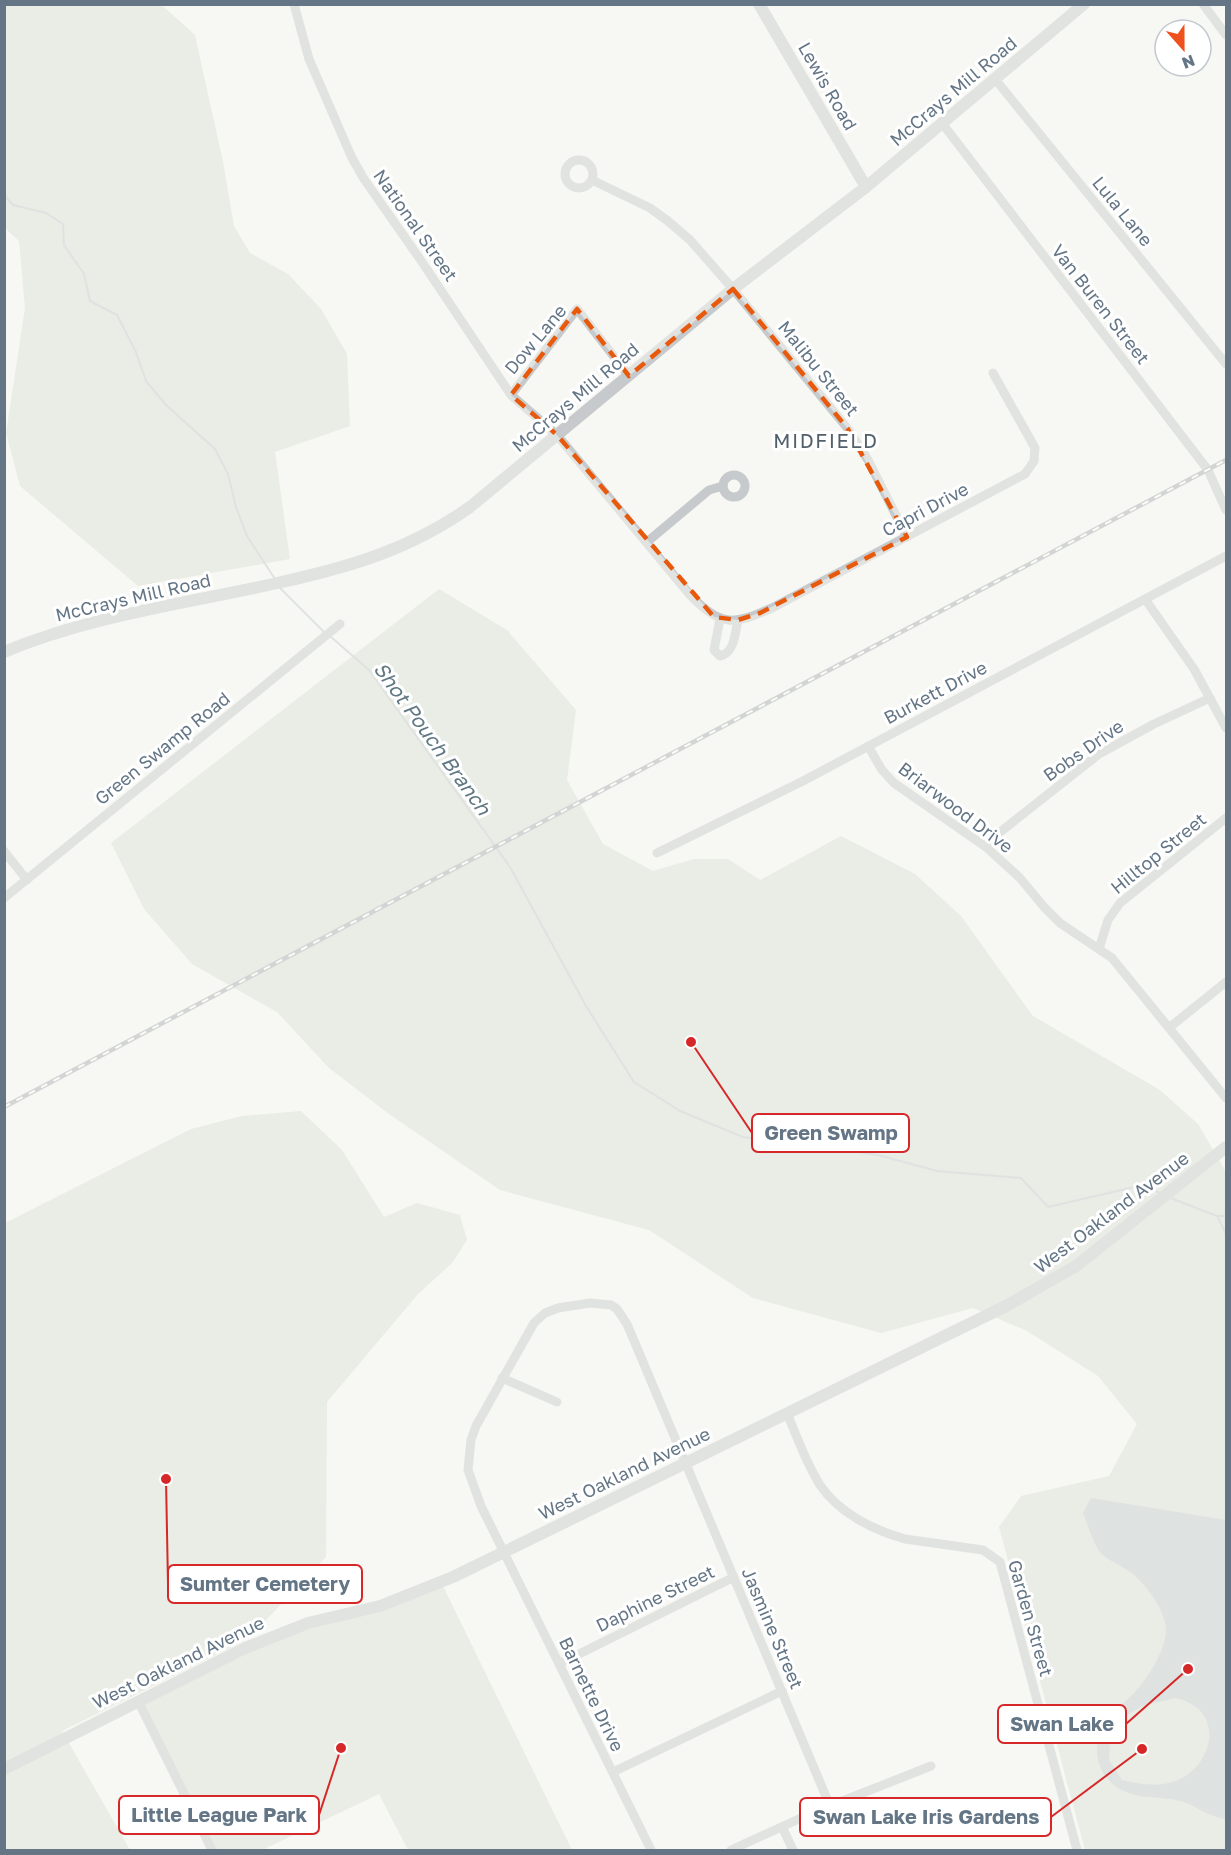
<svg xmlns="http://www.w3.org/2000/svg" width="1231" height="1855" font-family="'Golos Text',sans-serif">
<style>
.green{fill:#d8dfd4}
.water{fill:#bfcacf;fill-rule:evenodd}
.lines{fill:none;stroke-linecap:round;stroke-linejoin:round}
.stream{stroke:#bfcacf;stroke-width:2}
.minor{stroke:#c6cacd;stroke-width:9}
.tertiary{stroke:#c6cacd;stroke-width:12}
.rail-casing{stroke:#a6acb2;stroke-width:4.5}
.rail{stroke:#fff;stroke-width:2;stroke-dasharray:7;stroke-linecap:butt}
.marked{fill:none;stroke:#e8590c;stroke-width:4.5;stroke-dasharray:12 8;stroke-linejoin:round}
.labels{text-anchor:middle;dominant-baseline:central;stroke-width:6;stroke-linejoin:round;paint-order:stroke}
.street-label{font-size:18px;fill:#647686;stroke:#fff}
.neighbourhood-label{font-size:20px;letter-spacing:1.5px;fill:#52606b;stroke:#fff}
.water-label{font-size:20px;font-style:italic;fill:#5f7883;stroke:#fff}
.leader{fill:none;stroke:#d62828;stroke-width:2}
.callout-dot{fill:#d62828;stroke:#fff;stroke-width:2}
.callout{fill:#fff;stroke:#d62828;stroke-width:2}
.callout-label{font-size:20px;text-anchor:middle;font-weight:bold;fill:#647686}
</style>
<rect width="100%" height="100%" fill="#f7f7f3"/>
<g class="green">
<polygon points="4,5 155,5 164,7 195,35 223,162 234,226 250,253 288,274 321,309 347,354 350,426 275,452 290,559 138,586 20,486 6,433 25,308 19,241 5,228"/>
<polygon points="439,589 507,630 576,710 567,780 603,844 653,871 694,859 728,859 760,880 841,836 915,874 961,916 1033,1016 1160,1090 1198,1124 1226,1172 1226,1850 1085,1850 999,1527 1021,1496 1109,1476 1137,1424 1098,1376 1027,1331 973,1308 881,1333 753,1298 649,1230 500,1190 389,1114 329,1068 277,1012 192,964 144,909 111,843"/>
<polygon points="301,1111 342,1150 384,1217 417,1203 460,1215 467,1240 452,1263 418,1294 327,1402 326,1557 248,1639 62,1731 130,1850 5,1850 5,1223 191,1129 242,1116"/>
<polygon points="441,1582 572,1850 408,1850 379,1794 262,1850 212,1850 138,1701 245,1648"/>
</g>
<path class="water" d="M1091,1498L1226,1520V1819C1207,1817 1194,1803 1176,1800C1163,1797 1148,1798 1135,1795C1098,1785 1088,1752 1105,1720C1110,1711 1122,1705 1129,1698C1144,1685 1165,1652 1166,1632C1167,1611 1145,1583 1129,1571C1120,1565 1105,1559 1099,1551C1092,1540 1088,1525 1083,1513ZM1175,1698C1231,1709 1212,1777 1164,1784C1151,1786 1135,1783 1122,1780L1109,1760L1110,1739L1129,1714L1142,1706Z"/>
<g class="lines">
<g class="stream">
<polyline points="4,195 13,205 46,213 63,224 64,245 84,274 90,301 117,315 136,352 146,381 166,405 215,449 228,474 236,507 247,536 275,579"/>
<polyline points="279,587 324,632"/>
<polyline points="331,637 369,670 510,867 586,1006 634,1082 680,1111 743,1137 878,1155 937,1171 1021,1178 1048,1207 1143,1185 1160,1193"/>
<polyline points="1168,1197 1217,1216 1226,1216"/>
<polyline points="1217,1216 1226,1234"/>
</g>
<g class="minor">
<path d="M294,4L309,59L352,158L364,179L422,262L511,395L557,435L691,596C722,627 733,625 772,608L1025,474L1034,461L1035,448L993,373"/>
<polyline points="1203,4 1226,35"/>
<polyline points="995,79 1226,364"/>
<polyline points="942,123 1198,457 1208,470 1226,510"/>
<circle cx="579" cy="174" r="14"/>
<polyline points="592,180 650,208 668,221 690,240 733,289 848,429 868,460 907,537"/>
<polyline points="511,395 577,309 629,376"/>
<circle cx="734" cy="486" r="11"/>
<polyline points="647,542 709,490 723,486"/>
<polyline points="1145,599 1194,669 1226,728"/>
<path d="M720,619L714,650L720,656C735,653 735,632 738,620"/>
<polyline points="868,746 882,770 894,783 986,847 1020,878 1044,907 1060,923 1112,958 1226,1098"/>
<polyline points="986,847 999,833 1099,754 1154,724 1210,698"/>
<polyline points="4,851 27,880"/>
<polyline points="657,853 803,781 1226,556"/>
<polyline points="4,898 340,624"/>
<polyline points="1099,949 1108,920 1120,903 1226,818"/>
<polyline points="1170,1027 1226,982"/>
<polyline points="502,1378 557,1402"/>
<path d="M787,1413C797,1437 806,1463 820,1485C839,1513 873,1530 905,1539L983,1550L1000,1562L1077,1850"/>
<polyline points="559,1664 734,1577"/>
<polyline points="138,1701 212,1850"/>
<polyline points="613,1772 782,1691"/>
<polyline points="782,1827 793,1850"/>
<polyline points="651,1850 481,1506 468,1470 471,1440 476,1426 534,1323 545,1313 558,1308 590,1303 611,1305 617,1309 627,1324 830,1806"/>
<polyline points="731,1850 812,1813 931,1766"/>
</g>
<g class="tertiary">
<polyline points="759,4 866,187"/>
<path d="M4,652C90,616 183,604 273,584C346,568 408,551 470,507L733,289L866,187L1084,4"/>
<polyline points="4,1769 245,1648 308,1623 380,1606 453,1577 1006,1306 1076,1266 1226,1147"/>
</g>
<g class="rail-casing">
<polyline id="rail" points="4,1107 1226,460"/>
</g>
<use href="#rail" class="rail"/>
</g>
<path d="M0 0H1231V1855H0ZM733,289L848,429L907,537L760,613L738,620L714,617L557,435L511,395L577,309L629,376Z" fill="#f7f7f3" fill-opacity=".55" fill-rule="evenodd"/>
<path class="marked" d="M733,289L848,429L907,537L760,613L738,620L714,617L557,435L511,395L577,309L629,376Z"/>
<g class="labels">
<g class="street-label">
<text transform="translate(828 86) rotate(60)">Lewis Road</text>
<text transform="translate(953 91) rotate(-40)">McCrays Mill Road</text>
<text transform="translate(1123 211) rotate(51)">Lula Lane</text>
<text transform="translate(416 225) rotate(55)">National Street</text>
<text transform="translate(1101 304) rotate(52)">Van Buren Street</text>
<text transform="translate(535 339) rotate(-50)">Dow Lane</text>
<text transform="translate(819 368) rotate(51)">Malibu Street</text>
<text transform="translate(575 397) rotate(-40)">McCrays Mill Road</text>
<text transform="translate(925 509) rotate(-28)">Capri Drive</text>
<text transform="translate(133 597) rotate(-13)">McCrays Mill Road</text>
<text transform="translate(935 692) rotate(-28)">Burkett Drive</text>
<text transform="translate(162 748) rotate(-39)">Green Swamp Road</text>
<text transform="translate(1083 750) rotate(-35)">Bobs Drive</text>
<text transform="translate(956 807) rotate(37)">Briarwood Drive</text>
<text transform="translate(1158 853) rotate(-39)">Hilltop Street</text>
<text transform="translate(1111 1212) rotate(-37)">West Oakland Avenue</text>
<text transform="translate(624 1473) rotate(-26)">West Oakland Avenue</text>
<text transform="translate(655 1598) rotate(-26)">Daphine Street</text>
<text transform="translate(1031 1618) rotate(74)">Garden Street</text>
<text transform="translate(773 1628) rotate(67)">Jasmine Street</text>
<text transform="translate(178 1662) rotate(-26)">West Oakland Avenue</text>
<text transform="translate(592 1694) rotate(64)">Barnette Drive</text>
</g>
<g class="neighbourhood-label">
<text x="826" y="440">MIDFIELD</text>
</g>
<g class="water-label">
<text transform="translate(433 738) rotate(54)">Shot Pouch Branch</text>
</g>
</g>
<path class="leader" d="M691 1042L752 1133M166 1479L168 1584M1188 1669L1126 1724M341 1748L319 1815M1142 1749L1051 1817"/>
<g class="callout-dot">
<circle cx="691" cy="1042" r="6"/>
<circle cx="166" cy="1479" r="6"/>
<circle cx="1188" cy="1669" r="6"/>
<circle cx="341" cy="1748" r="6"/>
<circle cx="1142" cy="1749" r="6"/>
</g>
<g class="callout">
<rect x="752" y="1114" width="157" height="38" rx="6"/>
<rect x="168" y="1565" width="194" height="38" rx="6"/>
<rect x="998" y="1705" width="128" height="38" rx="6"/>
<rect x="119" y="1796" width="200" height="38" rx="6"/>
<rect x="800" y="1798" width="251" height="38" rx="6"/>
</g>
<g class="callout-label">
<text x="831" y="1140">Green Swamp</text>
<text x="265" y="1591">Sumter Cemetery</text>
<text x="1062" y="1731">Swan Lake</text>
<text x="219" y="1822">Little League Park</text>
<text x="926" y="1824">Swan Lake Iris Gardens</text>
</g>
<rect width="1231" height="1855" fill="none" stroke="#647686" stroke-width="12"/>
<g transform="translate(1183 48) rotate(159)"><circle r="28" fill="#ffffff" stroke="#c1c8cf" stroke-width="1.5"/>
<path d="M0-4.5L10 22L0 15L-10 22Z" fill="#ee511d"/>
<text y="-9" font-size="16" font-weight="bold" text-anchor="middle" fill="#647686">N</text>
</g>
</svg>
